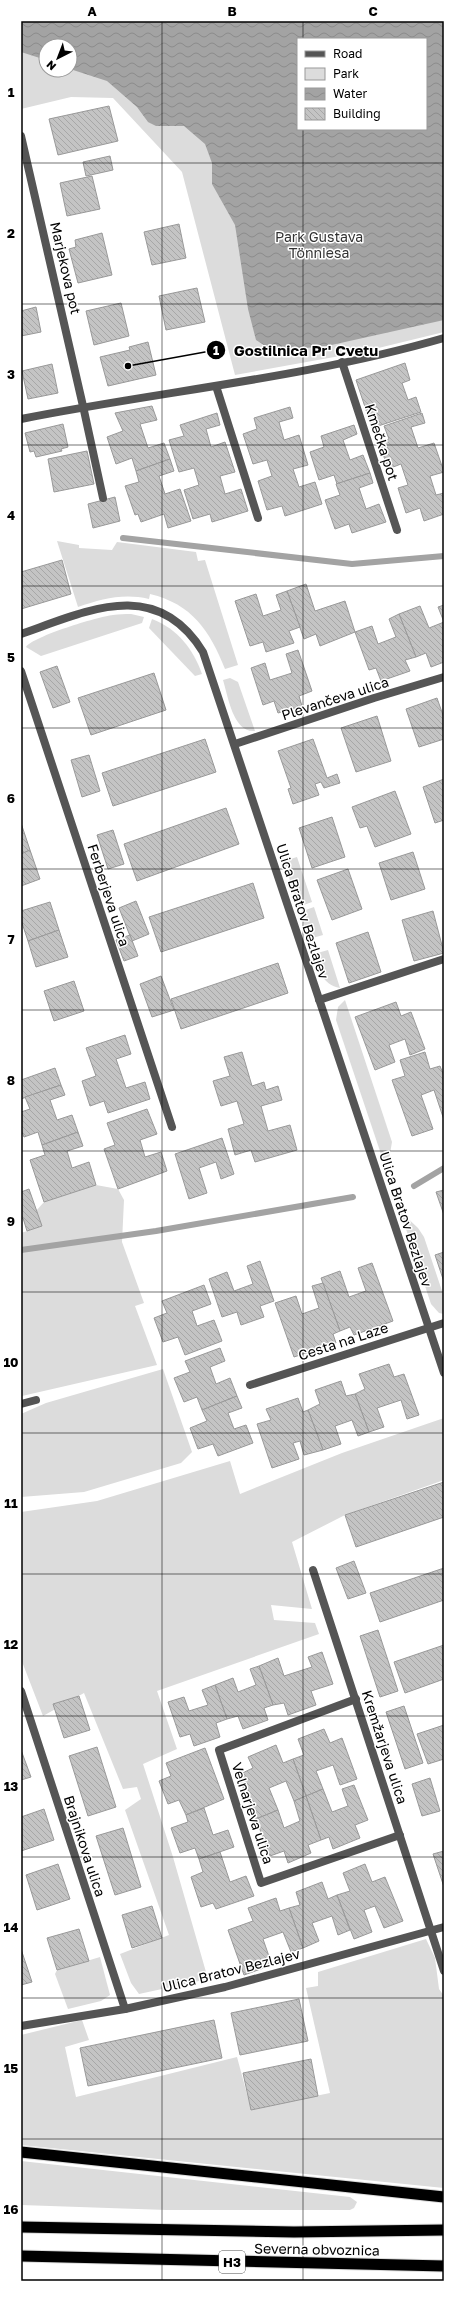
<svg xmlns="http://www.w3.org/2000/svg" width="465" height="2302" font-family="'Golos Text',sans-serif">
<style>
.green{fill:#dcdcdc;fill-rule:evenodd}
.water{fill:url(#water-waves);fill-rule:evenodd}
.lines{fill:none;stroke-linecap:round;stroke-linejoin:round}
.stream{stroke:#a3a3a3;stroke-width:6}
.building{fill:url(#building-back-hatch);stroke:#999}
.trunk-casing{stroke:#dbdbdb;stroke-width:13}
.service{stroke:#555;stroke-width:8}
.minor{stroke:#555;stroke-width:8}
.trunk{stroke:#000;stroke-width:11}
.grid{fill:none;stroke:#000;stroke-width:1;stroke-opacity:0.55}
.labels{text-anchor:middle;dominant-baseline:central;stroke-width:3;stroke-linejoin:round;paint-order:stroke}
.shield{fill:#fff;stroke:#4c4c4c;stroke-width:1}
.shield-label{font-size:13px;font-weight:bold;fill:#000}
.park-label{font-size:14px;fill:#333;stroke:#fff}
.street-label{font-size:14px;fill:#000;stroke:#fff}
.leader{fill:none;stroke:#000;stroke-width:1.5}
.callout-dot{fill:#000;stroke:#fff;stroke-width:1.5}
.mark-label{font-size:12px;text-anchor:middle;font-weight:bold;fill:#fff}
.callout-label{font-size:15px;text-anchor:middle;font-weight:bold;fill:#000;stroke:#fff;stroke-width:3;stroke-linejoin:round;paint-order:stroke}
.neatline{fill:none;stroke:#000;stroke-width:1.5}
.grid-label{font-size:13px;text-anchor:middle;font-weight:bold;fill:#000}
</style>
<defs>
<pattern id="water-waves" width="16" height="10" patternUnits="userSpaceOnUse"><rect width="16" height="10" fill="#a3a3a3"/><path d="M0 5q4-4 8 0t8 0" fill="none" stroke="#8b8b8b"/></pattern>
<pattern id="building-back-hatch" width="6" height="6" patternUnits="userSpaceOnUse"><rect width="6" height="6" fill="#c4c4c4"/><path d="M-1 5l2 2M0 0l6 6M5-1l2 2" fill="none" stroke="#a7a7a7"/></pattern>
</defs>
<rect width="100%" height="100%" fill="#fff"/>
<g class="green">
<path d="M21,21H444V332L362,352L235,375L182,172L113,98L71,97L21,109ZM298,39H426V129H298ZM46,46H70V70H46Z"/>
<path d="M57,541L79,545V548L112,550L117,542L196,552L198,561L205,560L238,665L225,669C210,631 192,604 150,594L149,599C123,593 102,599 78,607Z"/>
<path d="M131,614L144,617L142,623L41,656L26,647C34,636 97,617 113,615C119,614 125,614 131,614Z"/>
<path d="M152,619C178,629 193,649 202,674L195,676L149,628Z"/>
<path d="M230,678L238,682L255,731C233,733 228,696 223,680Z"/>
<polygon points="297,857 312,902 298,907 284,861"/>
<polygon points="314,907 323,935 309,939 300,912"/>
<path d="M328,950L340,988C322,985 319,969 314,954Z"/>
<polygon points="345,1000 392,1142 388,1165 385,1166 336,1020 338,1007"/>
<polygon points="96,1185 118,1189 124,1200 122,1242 144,1303 135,1306 157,1365 22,1396 21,1233 42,1226 36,1211 44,1202"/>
<polygon points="400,1211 418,1228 424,1237 444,1297 444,1314 439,1313 431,1304"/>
<polygon points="163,1369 192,1452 181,1463 84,1492 21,1497 21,1414 46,1403"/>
<polygon points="444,1418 444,1480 345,1515 292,1542 312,1609 271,1605 274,1620 315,1623 319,1634 157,1691 177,1749 143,1764 173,1857 208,1979 139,1994 131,1983 120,1954 169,1935 125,1810 141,1799 137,1787 123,1789 84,1693 43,1716 21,1659 21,1512 97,1501 230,1461 240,1494 342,1453"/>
<polygon points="426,1939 435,1958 439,1989 444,1996 444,2188 21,2145 21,2035 82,2020 89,2040 65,2047 76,2097 237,2057 251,2109 330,2093 306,1988 318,1986 318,1972"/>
<polygon points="100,1957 110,1995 101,2001 68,2009 55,1974 57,1970"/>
<polygon points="21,2161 350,2197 357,2202 354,2208 350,2210 167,2210 21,2205"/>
</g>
<path class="water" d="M21,21H444V320L327,346L273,351L256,340L248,309L235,225L212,184V163L205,144L184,126H156L148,122L137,107L107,81L70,69V46H46V60L21,52ZM298,39H426V129H298Z"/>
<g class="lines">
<g class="stream">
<polyline points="123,538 352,564 444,556"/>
<polyline points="414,1186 444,1168"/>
<polyline points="21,1250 156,1231 353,1197"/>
</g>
</g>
<g class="building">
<polygon points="109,106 118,141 58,155 49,119"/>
<polygon points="110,156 113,170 86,176 83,162"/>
<polygon points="92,176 100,209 67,216 60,183"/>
<polygon points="179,224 186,258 152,265 144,232"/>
<polygon points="102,233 112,275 78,283 69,249 76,247 75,240"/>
<polygon points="197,288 205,322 166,330 159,296"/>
<polygon points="121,303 129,336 94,345 86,311"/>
<polygon points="36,307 41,332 21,336 21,311"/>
<polygon points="148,342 156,375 108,386 100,357 130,350 129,347"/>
<polygon points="405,363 410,380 402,383 408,400 416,397 421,412 372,428 356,380"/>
<polygon points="52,364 58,393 28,399 22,371"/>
<polygon points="152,406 157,420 140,424 148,448 164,443 170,459 136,471 132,458 116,464 107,437 123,431 115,413"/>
<polygon points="290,407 293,418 279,422 284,440 299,435 308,465 293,469 299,487 315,482 322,504 285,516 282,506 267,510 258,481 272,476 267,460 253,464 243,434 257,429 254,418"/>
<polygon points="217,413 220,425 206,429 211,447 225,442 235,472 220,476 225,494 241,489 248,511 212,522 210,514 193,519 184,490 199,485 194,468 179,472 169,440 184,436 180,425"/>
<polygon points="422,413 425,423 411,427 418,448 434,443 444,472 430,476 436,495 444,493 444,514 424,521 420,508 406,513 398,488 408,485 401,464 388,469 379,442 389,439 384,426"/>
<polygon points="63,424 68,447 61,449 62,451 36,457 34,451 30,452 25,433"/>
<polygon points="354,425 357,434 343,440 350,460 363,455 370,473 337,484 334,475 319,480 310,452 324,447 321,436"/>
<polygon points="87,451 94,484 54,492 48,459"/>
<polygon points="170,459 174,471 159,476 165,494 180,489 191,521 168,528 164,514 141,522 138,514 135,515 125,486 139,482 136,471"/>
<polygon points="370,473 373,483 359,488 366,509 379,504 386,522 352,533 349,524 335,529 325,500 340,495 336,484"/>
<polygon points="115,497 120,521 93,528 88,504"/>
<polygon points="62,560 71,594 21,609 21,572"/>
<polygon points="306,584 315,611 345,601 355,632 320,646 316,634 304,639 287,591"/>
<polygon points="287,591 300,627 289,631 294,643 266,652 263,642 250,646 235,601 256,594 263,616 281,610 276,595"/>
<polygon points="444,605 444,662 431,667 426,653 416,657 399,614 420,606 429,628 444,622 438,607"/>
<polygon points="399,614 416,657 405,660 410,671 381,681 376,668 369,670 355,632 372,626 378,644 396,637 389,619"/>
<polygon points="298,650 312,691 299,696 302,706 278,713 274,701 263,705 251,668 265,663 270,680 292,673 286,654"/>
<polygon points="57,666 70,702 53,708 40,672"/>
<polygon points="154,673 166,710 91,735 78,698"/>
<polygon points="437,698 444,718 444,739 419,747 406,709"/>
<polygon points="377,716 391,761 356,772 341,728"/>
<polygon points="205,739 216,772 113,806 102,773"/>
<polygon points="313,739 327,778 337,774 340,783 324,788 321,782 315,784 319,795 293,804 288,789 291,788 278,751"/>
<polygon points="89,755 100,791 82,797 71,760"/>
<polygon points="444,779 444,820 435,823 423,787"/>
<polygon points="395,791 411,834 375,847 367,826 360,828 352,807"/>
<polygon points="226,808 239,844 137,881 124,844"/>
<polygon points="332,817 345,857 312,868 299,828"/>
<polygon points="21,823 30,850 21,854"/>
<polygon points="113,830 124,864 108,869 97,835"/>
<polygon points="30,850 40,879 21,886 21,854"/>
<polygon points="413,852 425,889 391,900 379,863"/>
<polygon points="348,869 362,909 332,920 317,880"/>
<polygon points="253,883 264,918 161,952 149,917"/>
<polygon points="136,901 149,934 132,941 119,908"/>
<polygon points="50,902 59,930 28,941 21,920 21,911"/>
<polygon points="433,911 444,953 414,961 402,920"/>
<polygon points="59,930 68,957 36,967 28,941"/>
<polygon points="368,932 381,972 349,983 336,943"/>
<polygon points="130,935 138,956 124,961 116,940"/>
<polygon points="278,963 288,993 181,1029 171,999"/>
<polygon points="161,976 174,1010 152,1017 140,984"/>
<polygon points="74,981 84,1011 54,1021 44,991"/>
<polygon points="396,1002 401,1016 411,1012 425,1049 410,1055 405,1039 389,1045 395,1062 375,1070 355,1017"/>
<polygon points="125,1035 131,1054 116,1059 126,1088 145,1082 150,1099 108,1113 104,1101 90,1106 82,1081 96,1076 86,1048"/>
<polygon points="242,1052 252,1086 264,1082 266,1090 278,1086 282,1100 261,1106 268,1131 290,1125 297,1150 255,1162 251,1150 235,1155 228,1129 244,1124 237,1101 221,1106 213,1081 230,1076 224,1057"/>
<polygon points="425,1052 430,1069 440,1066 444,1076 444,1120 434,1090 421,1095 433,1129 412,1136 392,1080 405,1076 400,1060"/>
<polygon points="55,1068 61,1085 21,1099 21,1080"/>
<polygon points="61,1085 65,1095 50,1100 57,1120 72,1115 78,1132 42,1145 38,1132 24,1137 21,1130 21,1112 30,1109 25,1097"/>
<polygon points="147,1109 157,1134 140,1140 145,1157 161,1152 167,1171 118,1189 104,1149 115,1145 107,1123"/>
<polygon points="78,1132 83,1146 67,1151 72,1168 89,1162 96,1185 44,1202 30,1160 45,1155 42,1145"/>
<polygon points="222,1138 234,1174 221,1179 216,1162 199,1168 207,1193 189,1199 175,1154"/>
<polygon points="29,1189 42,1226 27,1231 23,1218 21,1219 21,1192"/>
<polygon points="444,1190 444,1215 436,1192"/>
<polygon points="444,1252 444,1282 435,1255"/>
<polygon points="260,1261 274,1301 260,1306 264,1317 241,1325 237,1312 222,1317 209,1279 227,1272 234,1291 253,1284 247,1266"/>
<polygon points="372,1263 393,1321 354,1335 350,1327 340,1331 321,1278 340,1271 349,1297 366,1291 358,1268"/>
<polygon points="323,1283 340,1331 333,1334 336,1343 294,1357 275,1303 296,1296 302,1314 319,1308 312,1286"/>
<polygon points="204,1285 211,1304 192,1311 197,1326 214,1320 222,1341 185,1355 178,1337 163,1342 154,1318 167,1313 162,1301"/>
<polygon points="220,1348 225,1361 210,1367 216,1384 230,1378 237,1396 202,1410 197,1397 184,1402 174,1378 190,1372 185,1361"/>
<polygon points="389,1364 394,1377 404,1374 419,1415 407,1419 401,1400 377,1408 384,1427 369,1432 355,1394 365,1389 359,1374"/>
<polygon points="341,1381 346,1396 355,1394 369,1432 358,1436 352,1420 335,1426 341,1444 323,1450 308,1410 320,1404 315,1390"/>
<polygon points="237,1396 242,1408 228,1413 234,1429 246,1425 253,1443 218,1456 213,1444 198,1449 190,1428 207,1421 202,1410"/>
<polygon points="298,1398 303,1412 308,1410 323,1450 304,1455 300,1441 293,1443 299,1459 272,1468 257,1424 271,1420 266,1409"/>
<polygon points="444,1482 444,1517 356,1547 345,1515"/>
<polygon points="354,1561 366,1593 348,1599 336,1568"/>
<polygon points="444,1568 444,1600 380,1622 370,1593"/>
<polygon points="378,1630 398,1691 380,1697 360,1636"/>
<polygon points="444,1645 444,1679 405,1693 394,1662"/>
<polygon points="322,1652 333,1684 311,1691 316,1705 288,1715 284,1703 273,1705 259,1666 278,1658 284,1676 312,1667 308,1657"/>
<polygon points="259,1666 273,1705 264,1708 268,1720 243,1729 238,1716 227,1719 215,1685 233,1678 238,1692 256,1685 250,1669"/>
<polygon points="215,1685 227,1719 216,1723 220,1737 194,1746 190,1734 180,1737 168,1702 184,1697 189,1711 208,1705 202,1690"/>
<polygon points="79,1696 90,1730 64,1738 53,1704"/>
<polygon points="404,1706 423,1763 405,1769 386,1712"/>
<polygon points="444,1725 444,1759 428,1764 417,1734"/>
<polygon points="324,1729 330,1743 342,1738 357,1779 340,1785 333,1765 316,1771 323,1789 306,1796 293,1759 304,1755 298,1739"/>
<polygon points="276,1745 283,1763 293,1759 306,1796 294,1801 286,1781 269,1788 278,1810 256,1819 238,1775 253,1768 248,1757"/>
<polygon points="97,1747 116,1807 88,1816 69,1756"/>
<polygon points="205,1748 224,1799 186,1815 179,1800 168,1804 159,1781 171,1776 166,1763"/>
<polygon points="21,1750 31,1777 21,1780"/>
<polygon points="430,1778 440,1811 422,1816 412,1784"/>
<polygon points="354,1785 368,1820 355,1825 360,1838 333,1849 329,1837 321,1840 306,1796 323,1789 332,1812 348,1806 342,1789"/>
<polygon points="306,1796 321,1840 308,1845 311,1853 288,1863 284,1851 270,1856 256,1819 278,1810 284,1828 300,1821 294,1801"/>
<polygon points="204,1808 213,1835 228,1830 234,1847 199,1859 195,1848 180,1853 171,1828 188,1822 186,1815"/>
<polygon points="44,1809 54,1840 21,1851 21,1817"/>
<polygon points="123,1828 141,1887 115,1895 96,1836"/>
<polygon points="444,1851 444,1887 433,1854"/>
<polygon points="220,1852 230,1882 246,1876 254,1896 216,1909 213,1903 201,1907 191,1877 203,1872 199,1859"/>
<polygon points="58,1864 70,1899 37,1910 26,1875"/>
<polygon points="365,1864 372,1882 385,1877 403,1921 384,1928 375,1906 364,1910 372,1932 354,1939 337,1895 350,1891 343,1873"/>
<polygon points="322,1882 328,1899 337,1895 350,1930 338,1935 332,1916 312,1923 319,1941 303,1948 289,1908 300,1905 296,1892"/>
<polygon points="276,1898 280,1911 289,1908 303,1948 291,1952 283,1932 263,1939 272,1965 244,1975 228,1930 253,1921 248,1908"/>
<polygon points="152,1906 162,1938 132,1948 122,1915"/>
<polygon points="79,1929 89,1961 57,1970 47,1938"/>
<polygon points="21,1949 32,1982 21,1985"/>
<polygon points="299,1999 308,2041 240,2055 231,2013"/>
<polygon points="214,2020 222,2058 88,2086 80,2048"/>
<polygon points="311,2059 318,2096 251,2110 243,2073"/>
</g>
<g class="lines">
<g class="trunk-casing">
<g id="trunk">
<polyline points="21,2152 444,2197"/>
<polyline points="21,2227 294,2232 444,2230"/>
<polyline points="21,2256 444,2266"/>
</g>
</g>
<g class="service">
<polyline points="342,362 397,530"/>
<polyline points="216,386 258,518"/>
<polyline points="83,406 103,498"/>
</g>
<g class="minor">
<polyline points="21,136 83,406"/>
<path d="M21,419C162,391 306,378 444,338"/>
<path d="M21,634C87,611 156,576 203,652L444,1373"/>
<polyline points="21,671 172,1127"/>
<polyline points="235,744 374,698 444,677"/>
<polyline points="319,1000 444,959"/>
<polyline points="250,1385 444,1323"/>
<polyline points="21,1404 36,1400"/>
<polyline points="313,1570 444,1971"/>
<polyline points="21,1691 125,2009"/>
<polyline points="356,1699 219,1750 261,1883 400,1835"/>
<polyline points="21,2026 125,2009 225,1987 444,1927"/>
</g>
<use href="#trunk" class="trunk"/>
</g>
<path class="grid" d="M162,21V2281M303,21V39M303,129V2281M21,163H444M21,304H444M21,445H444M21,586H444M21,728H444M21,869H444M21,1010H444M21,1151H444M21,1292H444M21,1433H444M21,1574H444M21,1716H444M21,1857H444M21,1998H444M21,2139H444"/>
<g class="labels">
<rect class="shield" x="219" y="2251" width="26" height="22" rx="3"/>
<g class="shield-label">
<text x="232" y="2262">H3</text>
</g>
<g class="park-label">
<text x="319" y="236">Park Gustava<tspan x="319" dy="16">Tönniesa</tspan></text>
</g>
<g class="street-label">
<text transform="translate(66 268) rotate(77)">Marjekova pot</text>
<text transform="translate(382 442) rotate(72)">Kmečka pot</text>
<text transform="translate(335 698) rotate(-18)">Plevančeva ulica</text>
<text transform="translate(109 895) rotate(72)">Ferberjeva ulica</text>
<text transform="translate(303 911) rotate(72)">Ulica Bratov Bezlajev</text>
<text transform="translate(406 1219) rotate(72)">Ulica Bratov Bezlajev</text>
<text transform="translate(343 1341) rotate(-18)">Cesta na Laze</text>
<text transform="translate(385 1747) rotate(72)">Kremžarjeva ulica</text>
<text transform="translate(253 1813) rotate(72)">Velnarjeva ulica</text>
<text transform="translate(85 1846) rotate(72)">Brajnikova ulica</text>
<text transform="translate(231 1970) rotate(-14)">Ulica Bratov Bezlajev</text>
<text transform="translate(317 2249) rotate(1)">Severna obvoznica</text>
</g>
</g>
<path class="leader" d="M128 366L216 350"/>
<g class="callout-dot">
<circle cx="128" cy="366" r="4"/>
<circle cx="216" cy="350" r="10"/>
</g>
<g class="mark-label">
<text x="216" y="355">1</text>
</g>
<g class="callout-label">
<text x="306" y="356">Gostilnica Pr' Cvetu</text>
</g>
<rect width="465" height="2302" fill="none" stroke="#ffffff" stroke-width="44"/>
<rect x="297" y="38" width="130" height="92" fill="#ffffff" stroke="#999999"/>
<rect x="305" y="51" width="20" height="6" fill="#555555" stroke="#999999"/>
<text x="333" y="58" font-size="12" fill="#000000">Road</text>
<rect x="305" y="68" width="20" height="12" fill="#dcdcdc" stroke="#999999"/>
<text x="333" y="78" font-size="12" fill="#000000">Park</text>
<rect x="305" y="88" width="20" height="12" fill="url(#water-waves)" stroke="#999999"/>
<text x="333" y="98" font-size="12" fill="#000000">Water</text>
<rect x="305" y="108" width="20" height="12" fill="url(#building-back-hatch)" stroke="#999999"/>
<text x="333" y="118" font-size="12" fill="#000000">Building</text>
<g transform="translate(58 58) rotate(222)"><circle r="19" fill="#ffffff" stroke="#999999"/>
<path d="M0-3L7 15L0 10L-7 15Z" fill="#000000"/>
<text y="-6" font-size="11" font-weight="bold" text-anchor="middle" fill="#000000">N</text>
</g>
<rect x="22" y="22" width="421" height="2258" class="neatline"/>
<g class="grid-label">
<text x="92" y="16">A</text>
<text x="232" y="16">B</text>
<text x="373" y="16">C</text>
<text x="11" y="97">1</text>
<text x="11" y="238">2</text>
<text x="11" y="379">3</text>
<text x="11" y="520">4</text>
<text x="11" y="662">5</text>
<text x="11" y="803">6</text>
<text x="11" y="944">7</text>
<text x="11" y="1085">8</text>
<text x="11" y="1226">9</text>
<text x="11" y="1367">10</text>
<text x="11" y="1508">11</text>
<text x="11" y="1649">12</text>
<text x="11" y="1791">13</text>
<text x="11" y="1932">14</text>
<text x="11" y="2073">15</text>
<text x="11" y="2214">16</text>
</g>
</svg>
